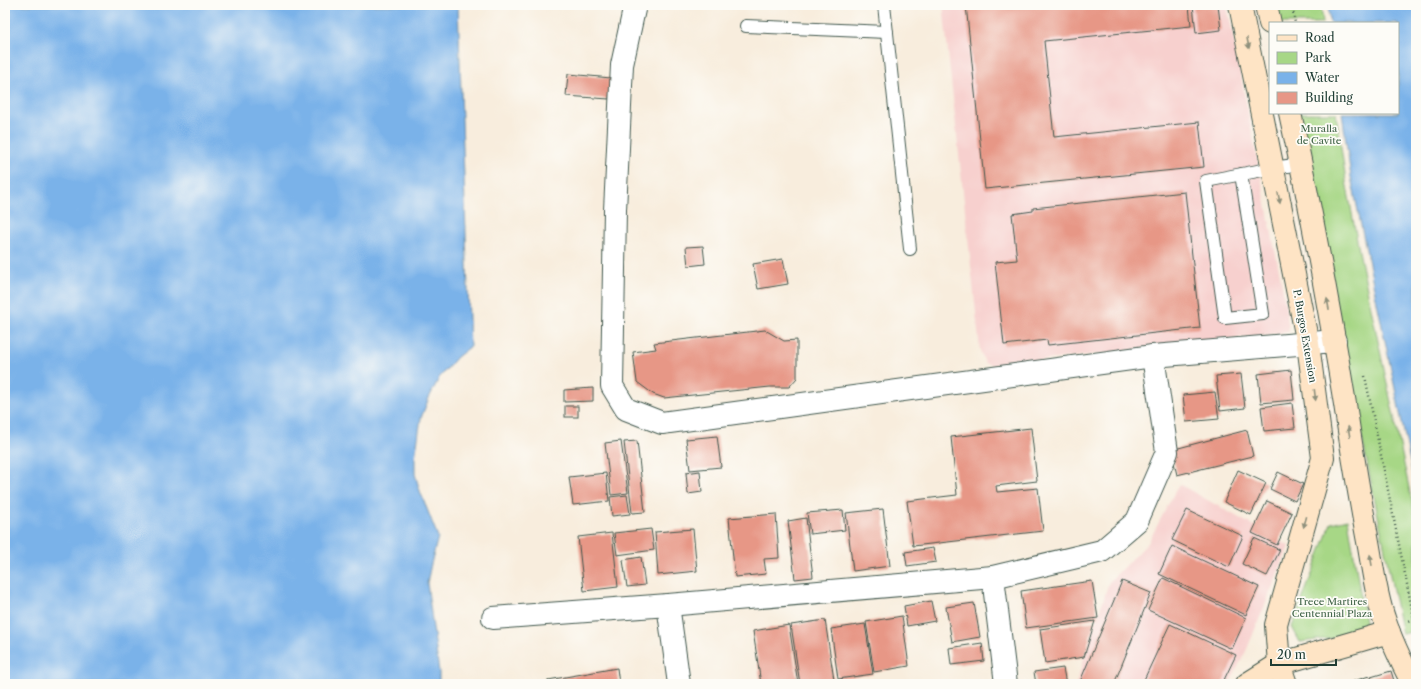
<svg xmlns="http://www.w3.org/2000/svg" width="1421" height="689" font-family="'Libre Caslon Text',serif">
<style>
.built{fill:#f7d0ce}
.green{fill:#a7d786;stroke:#638a5d}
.water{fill:#7ab2e9;stroke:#4c788e}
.building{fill:#e79786}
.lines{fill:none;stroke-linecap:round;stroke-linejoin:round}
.lane-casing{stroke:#40574d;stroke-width:14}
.street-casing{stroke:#40574d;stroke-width:24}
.secondary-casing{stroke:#40574d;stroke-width:24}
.path{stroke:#40574d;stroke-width:2.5;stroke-dasharray:1 3;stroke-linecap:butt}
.lane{stroke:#fff;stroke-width:12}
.street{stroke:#fff;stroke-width:22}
.secondary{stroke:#fee4c5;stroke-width:22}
.oneway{fill:#8e907c}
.labels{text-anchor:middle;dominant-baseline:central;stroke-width:3.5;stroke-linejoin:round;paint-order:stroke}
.park-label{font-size:10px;fill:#416448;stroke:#fdfcf7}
.street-label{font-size:10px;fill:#1f3d34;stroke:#fdfcf7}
</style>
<rect width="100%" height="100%" fill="#fdfcf7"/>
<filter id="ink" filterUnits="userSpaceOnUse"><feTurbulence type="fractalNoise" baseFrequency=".025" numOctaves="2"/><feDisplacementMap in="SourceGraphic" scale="8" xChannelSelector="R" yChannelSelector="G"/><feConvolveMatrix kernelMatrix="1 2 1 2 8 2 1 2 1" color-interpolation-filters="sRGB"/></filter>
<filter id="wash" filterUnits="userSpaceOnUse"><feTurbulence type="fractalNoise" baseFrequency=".012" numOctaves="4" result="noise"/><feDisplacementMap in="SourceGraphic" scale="16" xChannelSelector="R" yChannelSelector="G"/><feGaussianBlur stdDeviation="0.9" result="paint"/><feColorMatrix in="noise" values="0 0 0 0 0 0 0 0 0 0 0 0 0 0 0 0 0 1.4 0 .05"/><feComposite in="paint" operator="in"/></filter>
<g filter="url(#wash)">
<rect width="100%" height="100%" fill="#f8eddd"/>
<g class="built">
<polygon points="943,5 1227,5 1285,301 1289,332 995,366 985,363 980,350"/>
<polygon points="1179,484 1289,546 1247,649 1229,684 1076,684 1109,582 1148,543"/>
</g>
<g class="green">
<polygon points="1274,5 1321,5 1323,23 1278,23"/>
<polygon points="1296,113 1336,113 1346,181 1359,251 1416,521 1416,631 1402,634"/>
<polygon points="1348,519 1367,634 1300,642 1292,627 1331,523"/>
</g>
<g class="water">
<polygon points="5,5 458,5 470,347 457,357 439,378 428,400 421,418 415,458 415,474 420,491 438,537 431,564 427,583 439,672 439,684 5,684"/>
<polygon points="1328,5 1416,5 1416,490 1351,177 1342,113 1398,113 1398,23 1330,23"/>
</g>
<g id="blocks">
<g class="building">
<polygon points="966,5 1189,5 1191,26 1044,41 1054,137 1199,122 1204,167 985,189"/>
<polygon points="1193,5 1218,5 1221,30 1196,33"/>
<polygon points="568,74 611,78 609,99 566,96"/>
<polygon points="1185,192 1200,328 1048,345 1047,340 1004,345 995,262 1017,260 1012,214 1033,211 1033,208"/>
<polygon points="703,246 705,264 688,266 686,247"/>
<polygon points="783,259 788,284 758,289 753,264"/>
<polygon points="765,330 784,341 797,340 797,378 789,387 770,387 664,398 653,394 637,382 633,352 656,349 654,343"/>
<polygon points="1291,370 1294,400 1261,403 1258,374"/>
<polygon points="1241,374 1245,408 1220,411 1216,376"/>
<polygon points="593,388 593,401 564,402 564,390"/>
<polygon points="1215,392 1219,419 1186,422 1183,395"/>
<polygon points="1292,403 1295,428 1264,431 1261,407"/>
<rect x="565" y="406" width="13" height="11"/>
<polygon points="1031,428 1037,481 996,486 997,492 1038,488 1043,531 913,546 907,501 957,495 951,437"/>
<polygon points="1247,430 1253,456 1177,475 1171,450"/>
<polygon points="717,436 721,467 690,470 686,439"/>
<polygon points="621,441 628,493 611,495 605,443"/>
<polygon points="637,441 645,512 632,513 624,442"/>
<polygon points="1238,470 1266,483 1251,515 1224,502"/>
<polygon points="700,471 702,492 688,494 686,473"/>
<polygon points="1278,472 1303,484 1295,501 1270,489"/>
<polygon points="606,473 609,501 573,505 569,477"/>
<polygon points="627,495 630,514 612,516 610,497"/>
<polygon points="1267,501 1292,513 1277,545 1252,533"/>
<polygon points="883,509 890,566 853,571 846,513"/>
<polygon points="843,510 845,530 810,534 807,513"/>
<polygon points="1187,510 1243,536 1229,567 1172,540"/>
<polygon points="776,514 779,558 764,559 766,574 735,577 729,518"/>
<polygon points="806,518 813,577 795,579 788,521"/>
<polygon points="651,529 654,550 617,555 614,533"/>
<polygon points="693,529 697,571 658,575 655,532"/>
<polygon points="612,533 618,587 584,591 578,537"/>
<polygon points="1254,538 1280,550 1267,576 1242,564"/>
<polygon points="1172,546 1259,587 1246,615 1159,574"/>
<polygon points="933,548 936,562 907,566 905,552"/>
<polygon points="641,557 645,585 627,587 623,560"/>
<polygon points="1163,578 1246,618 1232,649 1148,610"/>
<polygon points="1092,581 1098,618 1026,628 1021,591"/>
<polygon points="1122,581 1151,593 1114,684 1079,684"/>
<polygon points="931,601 935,621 907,626 904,606"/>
<polygon points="974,603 980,637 952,642 946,607"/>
<polygon points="902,616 909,666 874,672 866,622"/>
<polygon points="825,620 834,680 800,684 791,625"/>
<polygon points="1095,621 1084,657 1045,663 1040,629"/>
<polygon points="865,624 873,674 838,679 831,629"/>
<polygon points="1170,624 1236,655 1222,684 1142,684"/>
<polygon points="789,625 798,684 761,684 753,631"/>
<polygon points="982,643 984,661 951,665 949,648"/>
<polygon points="617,668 619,684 549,684 548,680"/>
<polygon points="1063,668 1066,684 1036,684 1034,672"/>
<polygon points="1391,671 1395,684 1374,684 1371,677"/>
<polygon points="1369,676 1372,684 1352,684 1351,682"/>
</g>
</g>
</g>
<g filter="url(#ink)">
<use href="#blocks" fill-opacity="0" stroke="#40574d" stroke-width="1"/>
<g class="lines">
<g class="lane-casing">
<g id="lane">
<polyline points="884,5 910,249"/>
<polyline points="746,26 887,32"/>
<polyline points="1241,174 1263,314 1225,318 1206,181 1273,168 1301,164"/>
</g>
</g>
<g class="street-casing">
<g id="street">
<polyline points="635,5 622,65 615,210 612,386 626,409 662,423 1153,356 1335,341"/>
<polyline points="993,577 1006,684"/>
<polyline points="668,605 679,684"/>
<polyline points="493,618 668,605 993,577 1102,551 1137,521 1167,452 1153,356"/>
</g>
</g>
<g class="secondary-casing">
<g id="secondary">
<polyline points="1240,5 1308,344 1323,458 1276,625 1279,664 1286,684"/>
<polyline points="1266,5 1270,23"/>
<path d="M1290,113C1311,209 1329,306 1345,404C1352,452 1360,499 1369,547C1373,570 1376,595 1384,618C1391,641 1402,663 1413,684"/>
<polyline points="1247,684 1279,664 1389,632"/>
</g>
</g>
<g class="path">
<polyline points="1292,5 1295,23"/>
<polyline points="1365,376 1414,619 1409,621"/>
</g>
<use href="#lane" class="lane"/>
<use href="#street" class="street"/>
<use href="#secondary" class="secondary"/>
</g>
<defs><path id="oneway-solid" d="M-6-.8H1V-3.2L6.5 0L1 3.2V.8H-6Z"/></defs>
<g class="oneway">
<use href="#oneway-solid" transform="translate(1248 43) rotate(79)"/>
<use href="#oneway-solid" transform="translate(1279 198) rotate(79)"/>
<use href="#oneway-solid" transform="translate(1328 304) rotate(-101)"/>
<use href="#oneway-solid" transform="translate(1315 395) rotate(83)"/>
<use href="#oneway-solid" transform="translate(1349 432) rotate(-99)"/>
<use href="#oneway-solid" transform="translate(1305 522) rotate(106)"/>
<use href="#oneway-solid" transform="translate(1371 560) rotate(-100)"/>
</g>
</g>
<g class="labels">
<g class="park-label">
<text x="1319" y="128">Muralla<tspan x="1319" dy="12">de Cavite</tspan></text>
<text x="1332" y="601">Trece Martires<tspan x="1332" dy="12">Centennial Plaza</tspan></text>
</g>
<g class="street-label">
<text transform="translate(1305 336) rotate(80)">P. Burgos Extension</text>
</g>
</g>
<rect width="1421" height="689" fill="none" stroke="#fdfcf7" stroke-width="20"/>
<rect x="1269" y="22" width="130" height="92" fill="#fdfcf7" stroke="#a4b0a9"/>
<rect x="1277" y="35" width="20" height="6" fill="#fee4c5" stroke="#a4b0a9"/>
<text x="1305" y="42" font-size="12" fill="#1f3d34">Road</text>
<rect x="1277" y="52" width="20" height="12" fill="#a7d786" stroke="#a4b0a9"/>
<text x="1305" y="62" font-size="12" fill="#1f3d34">Park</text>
<rect x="1277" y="72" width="20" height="12" fill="#7ab2e9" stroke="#a4b0a9"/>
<text x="1305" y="82" font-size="12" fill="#1f3d34">Water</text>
<rect x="1277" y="92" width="20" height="12" fill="#e79786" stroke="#a4b0a9"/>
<text x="1305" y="102" font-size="12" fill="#1f3d34">Building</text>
<path d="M1271 659v6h65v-6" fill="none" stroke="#1f3d34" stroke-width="2"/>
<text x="1277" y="659" font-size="12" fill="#1f3d34" stroke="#fdfcf7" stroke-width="3" paint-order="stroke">20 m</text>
</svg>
